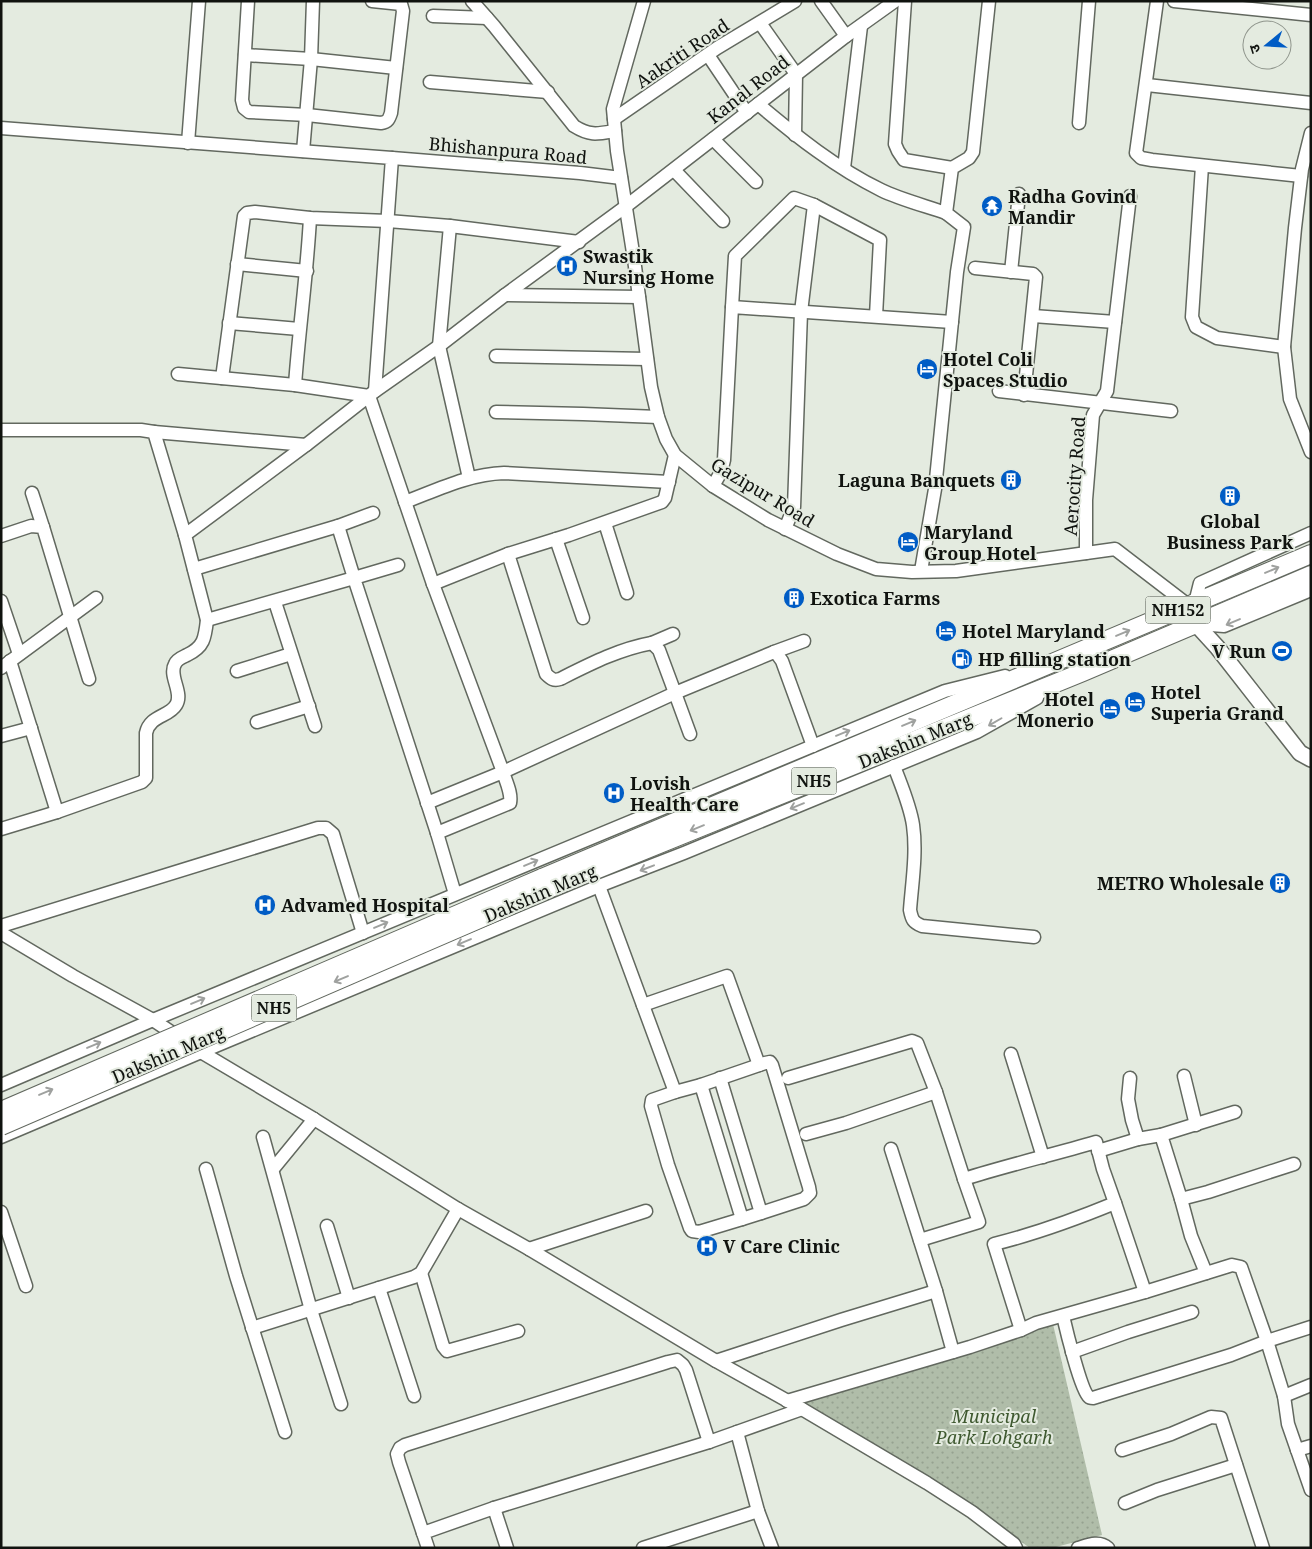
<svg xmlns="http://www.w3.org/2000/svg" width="1312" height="1549" font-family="'Noto Serif','Noto Sans Devanagari',serif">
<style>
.green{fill:url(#green-dots)}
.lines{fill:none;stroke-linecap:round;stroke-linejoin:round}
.minor-casing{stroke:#62685f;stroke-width:15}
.major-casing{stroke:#62685f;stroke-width:18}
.highway-casing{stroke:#62685f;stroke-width:20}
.minor{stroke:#fff;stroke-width:12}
.major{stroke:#fff;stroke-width:15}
.highway{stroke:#fff;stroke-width:18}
.highway-bridge-casing{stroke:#62685f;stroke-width:20;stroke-linecap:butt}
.highway-bridge{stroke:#fff;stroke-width:18}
.oneway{stroke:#9fa19f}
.labels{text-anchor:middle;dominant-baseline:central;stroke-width:4;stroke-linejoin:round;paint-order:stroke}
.shield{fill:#e4ebe0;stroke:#50544e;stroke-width:1}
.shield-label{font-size:16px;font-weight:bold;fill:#10130f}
.street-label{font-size:18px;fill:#10130f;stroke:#e4ebe0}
.poi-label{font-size:18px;font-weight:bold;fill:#10130f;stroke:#e4ebe0;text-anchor:start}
.park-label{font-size:18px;font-style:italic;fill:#3f5930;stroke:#e4ebe0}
</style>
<defs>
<pattern id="green-dots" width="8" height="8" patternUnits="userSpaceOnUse" patternTransform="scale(1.25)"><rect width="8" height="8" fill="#b0bda9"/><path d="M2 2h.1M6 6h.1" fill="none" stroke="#96a290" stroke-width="1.8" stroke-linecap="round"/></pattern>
</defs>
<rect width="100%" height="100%" fill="#e4ebe0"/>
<polygon class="green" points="1053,1324 1102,1535 1052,1548 1030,1548 913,1467 803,1402"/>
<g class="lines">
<g class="minor-casing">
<g id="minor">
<path d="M248,1L242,100L244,108L249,112L307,115L381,123C388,122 389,119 391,113L403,11L401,4L372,1"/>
<path d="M472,1L494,26L574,126C590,136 597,134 615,131"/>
<polyline points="644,1 613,109 617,151 634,259 651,387 658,417 666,439 675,455 713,486 768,520 837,554 876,569 912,572 956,571 1115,549 1188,605"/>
<polyline points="821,1 846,36"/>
<polyline points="905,1 895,144 898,151 904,160 952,168"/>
<polyline points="1157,1 1136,153 1141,158 1152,160 1301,176"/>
<polyline points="1174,1 1311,15"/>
<polyline points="433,16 487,18"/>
<polyline points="760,23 796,74 795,135"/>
<polyline points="245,55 311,59 396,68"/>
<polyline points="708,55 747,113"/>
<polyline points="430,82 548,92"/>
<polyline points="1147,85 1311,103"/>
<path d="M758,104C796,136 836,168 881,190C899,199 926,206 946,213"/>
<polyline points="614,119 717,48 795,1"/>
<polyline points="1079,123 1089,1"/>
<polyline points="1,128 392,158 375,391"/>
<polyline points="1311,133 1302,169 1295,228 1284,347 1290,399 1311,452"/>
<polyline points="713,139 756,182"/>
<polyline points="188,143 199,1"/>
<polyline points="303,151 311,59 313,1"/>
<polyline points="392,158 580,173 621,178"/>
<polyline points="1202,166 1192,317 1196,327 1217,338 1284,347"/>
<polyline points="844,168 861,26"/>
<polyline points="674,170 723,221"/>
<polyline points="450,226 439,346 469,478"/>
<polyline points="237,264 307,271"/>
<polyline points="975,268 1033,274 1036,277 1024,395"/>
<polyline points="1011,272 1019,194"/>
<polyline points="505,295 639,297"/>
<polyline points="732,307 735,256 794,198 814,205 880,240 876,316"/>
<polyline points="1033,316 1115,322"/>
<polyline points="229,323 299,329"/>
<polyline points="496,356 647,359"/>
<polyline points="178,374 295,385 369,396 433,584 503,772 675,693 690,734"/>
<polyline points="222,378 244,216 247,213 255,212 310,218 388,221 450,226 579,242"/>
<path d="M295,385C299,329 307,274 310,218"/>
<polyline points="999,391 1171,411"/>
<polyline points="496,412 583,414 658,417"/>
<polyline points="1,430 141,430 154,432 185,535"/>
<polyline points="154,432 306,445"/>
<path d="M675,455L665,498L662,502L569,535L508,554L546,674C551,679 554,681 560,679C590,664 619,649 652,643L659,650L675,693L774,652L777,654L782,661L813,746"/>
<polyline points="713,486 721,472 724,460 732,307 952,322"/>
<polyline points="32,493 43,527"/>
<path d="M405,502C437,490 469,474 504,473L669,482"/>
<polyline points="605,523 627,593"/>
<polyline points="338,526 373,513"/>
<polyline points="785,529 794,507 801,312 814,205"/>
<polyline points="1,536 31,526 43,527 89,679"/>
<polyline points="556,539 583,618"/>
<polyline points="1086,553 1086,500 1093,415 1107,391 1130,196"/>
<polyline points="398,565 354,578 437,833 455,894"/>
<polyline points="194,569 338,526 354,578 207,620"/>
<polyline points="921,571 935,489 957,272 964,227 946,213 952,168 969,158 973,152 989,1"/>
<polyline points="433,584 508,554"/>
<polyline points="1,601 19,654"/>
<polyline points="275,602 315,726"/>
<polyline points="1195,603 1200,583 1311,533"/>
<polyline points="1198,624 1224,626 1311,590"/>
<polyline points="652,643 673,634"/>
<polyline points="774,652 804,641"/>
<polyline points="10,661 57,812"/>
<polyline points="1,668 96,598"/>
<polyline points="237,671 291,654"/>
<polyline points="257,722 309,706"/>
<polyline points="1,736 31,728"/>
<path d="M894,766C901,785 910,805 913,825C917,853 912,883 910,910C912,920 913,922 922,926L1034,937"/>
<path d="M427,803L503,772C506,782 512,793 510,803L437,833"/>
<path d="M1,829L57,812L142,782L146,778V733C150,715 169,717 176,705C184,693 168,676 175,664C177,659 183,657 187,655C204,647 205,638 207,620L185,535L306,445L375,391L439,346L505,295L625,207L846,36L895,1"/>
<polyline points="599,886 675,1092 701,1085 765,1063 770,1062 772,1065 809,1187 810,1193 804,1199 761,1213"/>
<polyline points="1,926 318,828 326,828 333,834 336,844 363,933"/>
<polyline points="1,933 73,976 153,1020 201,1052 314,1119 458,1209 529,1249 716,1361 802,1409 927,1483 972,1512 1014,1544 1016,1548"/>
<polyline points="643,1005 727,976 759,1065"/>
<polyline points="1011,1054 1043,1157"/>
<polyline points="1184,1076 1196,1125"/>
<polyline points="720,1078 761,1213 742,1219"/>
<path d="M788,1078L912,1041L917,1043L936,1092L964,1179C1008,1165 1052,1155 1096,1142L1103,1169L1115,1203C1076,1219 1035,1234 994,1244L1021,1330"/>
<polyline points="1130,1078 1128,1099 1132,1120 1138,1139 1161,1135"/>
<polyline points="1,1085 153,1020 945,691 1005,676"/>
<polyline points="675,1092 652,1100 651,1106 668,1165 690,1228 692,1231 699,1232 742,1219 701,1085"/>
<polyline points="806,1134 846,1123 936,1092"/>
<polyline points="1,1137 201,1052 599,886 684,853 977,732 1037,698"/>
<polyline points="263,1137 311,1310 341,1404"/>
<polyline points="891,1149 936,1291 953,1352"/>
<polyline points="1098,1151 1138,1139"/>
<polyline points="206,1169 236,1276 285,1432"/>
<polyline points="273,1169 314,1119"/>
<polyline points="1181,1199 1208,1192 1294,1164"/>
<polyline points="1115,1203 1145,1292"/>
<polyline points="1,1212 26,1286"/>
<polyline points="327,1226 349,1298"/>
<polyline points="920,1240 979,1222 964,1179"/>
<polyline points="529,1249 646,1211"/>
<polyline points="421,1273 443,1346 447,1351 518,1331"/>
<polyline points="1206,1273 1191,1236 1181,1199 1161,1135 1235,1112"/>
<polyline points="379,1288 414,1396"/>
<path d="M1063,1316C1066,1329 1081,1391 1089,1397C1090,1398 1092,1398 1093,1398L1231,1355L1267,1341L1311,1327"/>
<polyline points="252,1328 414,1277 421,1273 458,1209"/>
<polyline points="1072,1352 1128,1332 1192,1312"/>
<polyline points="716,1361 841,1320 936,1291"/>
<polyline points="1284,1396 1311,1385"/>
<polyline points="787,1401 970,1347 1021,1330 1036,1323 1145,1292 1232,1265 1241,1267 1267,1341 1284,1396 1288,1424 1311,1490"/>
<polyline points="737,1432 758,1511 772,1548"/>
<polyline points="1122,1450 1171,1434 1211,1417 1221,1418 1263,1548"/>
<polyline points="1297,1450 1311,1446"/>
<polyline points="1125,1503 1157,1490 1236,1465"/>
<polyline points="494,1508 507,1548"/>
<polyline points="423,1533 399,1462 397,1454 400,1448 405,1445 668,1362 677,1360 683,1365 686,1370 709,1442"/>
<polyline points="428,1548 423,1533 494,1508 709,1442 802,1409"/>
<polyline points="643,1548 758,1511"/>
<path d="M1078,1548C1088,1545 1099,1540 1108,1548"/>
</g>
</g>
<g class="major-casing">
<polyline id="major" points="1196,624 1217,647 1300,753 1311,759"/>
</g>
<g class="highway-casing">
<g id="highway">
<polyline points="542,878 1311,554"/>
<polyline points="546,890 1083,672 1311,575"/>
</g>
</g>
<use href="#minor" class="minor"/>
<use href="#major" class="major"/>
<use href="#highway" class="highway"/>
<g class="highway-bridge-casing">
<g id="highway-bridge">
<polyline points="1,1111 542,878"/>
<polyline points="1,1126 546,890"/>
</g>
</g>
<use href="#highway-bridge" class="highway-bridge"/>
</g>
<defs><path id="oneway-shaft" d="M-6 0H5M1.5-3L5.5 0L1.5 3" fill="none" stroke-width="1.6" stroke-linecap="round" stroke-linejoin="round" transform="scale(1.25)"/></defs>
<g class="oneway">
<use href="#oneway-shaft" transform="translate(1272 570) rotate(-23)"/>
<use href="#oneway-shaft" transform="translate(1233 622) rotate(157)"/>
<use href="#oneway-shaft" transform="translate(1123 633) rotate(-23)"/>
<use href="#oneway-shaft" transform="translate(995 722) rotate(150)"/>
<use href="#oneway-shaft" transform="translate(909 723) rotate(-23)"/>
<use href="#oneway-shaft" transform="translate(843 733) rotate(-22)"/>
<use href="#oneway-shaft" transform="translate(797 806) rotate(158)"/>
<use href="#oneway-shaft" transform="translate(697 828) rotate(158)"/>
<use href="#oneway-shaft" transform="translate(531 863) rotate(-23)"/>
<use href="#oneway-shaft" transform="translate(647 868) rotate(159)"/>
<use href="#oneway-shaft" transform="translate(381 925) rotate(-23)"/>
<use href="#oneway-shaft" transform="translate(464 942) rotate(157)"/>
<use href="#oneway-shaft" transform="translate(341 979) rotate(157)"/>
<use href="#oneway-shaft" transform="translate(198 1001) rotate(-23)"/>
<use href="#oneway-shaft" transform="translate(94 1045) rotate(-23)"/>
<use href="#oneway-shaft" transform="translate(46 1092) rotate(-23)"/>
</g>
<defs>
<g id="temple-disc" transform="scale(1.125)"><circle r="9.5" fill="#005cc5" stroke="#e4ebe0"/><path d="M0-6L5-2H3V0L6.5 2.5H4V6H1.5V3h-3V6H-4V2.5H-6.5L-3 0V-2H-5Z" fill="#fff"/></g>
<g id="hospital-disc" transform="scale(1.125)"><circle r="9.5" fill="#005cc5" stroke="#e4ebe0"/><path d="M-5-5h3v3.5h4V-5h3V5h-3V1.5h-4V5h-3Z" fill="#fff"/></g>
<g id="hotel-disc" transform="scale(1.125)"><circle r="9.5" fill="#005cc5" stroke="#e4ebe0"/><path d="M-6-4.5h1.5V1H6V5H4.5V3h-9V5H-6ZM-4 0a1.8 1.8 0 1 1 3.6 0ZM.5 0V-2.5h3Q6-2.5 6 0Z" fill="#fff"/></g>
<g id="building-disc" transform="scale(1.125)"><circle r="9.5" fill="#005cc5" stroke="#e4ebe0"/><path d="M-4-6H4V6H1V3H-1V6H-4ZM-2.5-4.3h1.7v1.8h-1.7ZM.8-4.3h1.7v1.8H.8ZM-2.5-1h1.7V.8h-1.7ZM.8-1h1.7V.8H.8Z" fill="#fff"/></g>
<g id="stadium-disc" transform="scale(1.125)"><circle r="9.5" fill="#005cc5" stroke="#e4ebe0"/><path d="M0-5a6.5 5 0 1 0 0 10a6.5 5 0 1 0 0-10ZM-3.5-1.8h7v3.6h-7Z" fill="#fff"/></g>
<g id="fuel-disc" transform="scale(1.125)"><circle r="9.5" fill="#005cc5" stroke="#e4ebe0"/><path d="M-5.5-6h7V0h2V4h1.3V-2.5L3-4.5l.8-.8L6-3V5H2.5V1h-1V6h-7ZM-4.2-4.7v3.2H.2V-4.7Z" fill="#fff"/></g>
</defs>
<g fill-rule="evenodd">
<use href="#temple-disc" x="992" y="206"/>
<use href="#hospital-disc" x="567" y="266"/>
<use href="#hotel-disc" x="927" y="369"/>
<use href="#building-disc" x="1011" y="480"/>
<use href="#building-disc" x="1230" y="496"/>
<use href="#hotel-disc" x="908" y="542"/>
<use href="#building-disc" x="794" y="598"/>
<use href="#hotel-disc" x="946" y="631"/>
<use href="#stadium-disc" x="1282" y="651"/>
<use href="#fuel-disc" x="962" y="659"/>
<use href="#hotel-disc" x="1135" y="702"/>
<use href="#hotel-disc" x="1110" y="709"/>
<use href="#hospital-disc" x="614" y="793"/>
<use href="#building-disc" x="1280" y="883"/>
<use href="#hospital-disc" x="265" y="905"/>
<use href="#hospital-disc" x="707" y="1246"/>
</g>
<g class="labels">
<g class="shield">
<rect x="1145.5" y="596.5" width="65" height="27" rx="4"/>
<rect x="791.5" y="767.5" width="45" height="27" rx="4"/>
<rect x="251.5" y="994.5" width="45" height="27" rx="4"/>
</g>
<g class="shield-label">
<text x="1178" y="610">NH152</text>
<text x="814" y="781">NH5</text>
<text x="274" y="1008">NH5</text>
</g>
<g class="street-label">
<text transform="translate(682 53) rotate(-34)">Aakriti Road</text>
<text transform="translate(748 89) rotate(-38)">Kanal Road</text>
<text transform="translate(508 150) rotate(5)">Bhishanpura Road</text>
<text transform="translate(1074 476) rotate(-86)">Aerocity Road</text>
<text transform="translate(763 492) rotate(31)">Gazipur Road</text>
<text transform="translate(915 740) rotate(-22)">Dakshin Marg</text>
<text transform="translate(540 893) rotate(-23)">Dakshin Marg</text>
<text transform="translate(168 1054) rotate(-23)">Dakshin Marg</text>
</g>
<g class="poi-label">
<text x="1008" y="196">Radha Govind<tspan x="1008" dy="21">Mandir</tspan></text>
<text x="583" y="256">Swastik<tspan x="583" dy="21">Nursing Home</tspan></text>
<text x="943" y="359">Hotel Coli<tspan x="943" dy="21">Spaces Studio</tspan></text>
<text x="995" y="480" text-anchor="end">Laguna Banquets</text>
<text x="1230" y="521" text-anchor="middle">Global<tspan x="1230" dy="21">Business Park</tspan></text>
<text x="924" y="532">Maryland<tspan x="924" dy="21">Group Hotel</tspan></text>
<text x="810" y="598">Exotica Farms</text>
<text x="962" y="631">Hotel Maryland</text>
<text x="1266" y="651" text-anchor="end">V Run</text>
<text x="978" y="659">HP filling station</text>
<text x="1151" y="692">Hotel<tspan x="1151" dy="21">Superia Grand</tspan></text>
<text x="1094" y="699" text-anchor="end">Hotel<tspan x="1094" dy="21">Monerio</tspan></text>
<text x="630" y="783">Lovish<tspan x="630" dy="21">Health Care</tspan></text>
<text x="1264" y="883" text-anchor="end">METRO Wholesale</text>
<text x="281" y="905">Advamed Hospital</text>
<text x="723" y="1246">V Care Clinic</text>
</g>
<g class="park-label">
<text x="994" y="1416">Municipal<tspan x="994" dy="21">Park Lohgarh</tspan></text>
</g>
</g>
<rect width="1312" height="1549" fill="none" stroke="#10130f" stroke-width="5"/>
<g transform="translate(1267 45) rotate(252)"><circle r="24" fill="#e4ebe0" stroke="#8f958c"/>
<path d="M0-4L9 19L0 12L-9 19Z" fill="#005cc5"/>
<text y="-8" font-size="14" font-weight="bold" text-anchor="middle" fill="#10130f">उ</text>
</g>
</svg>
